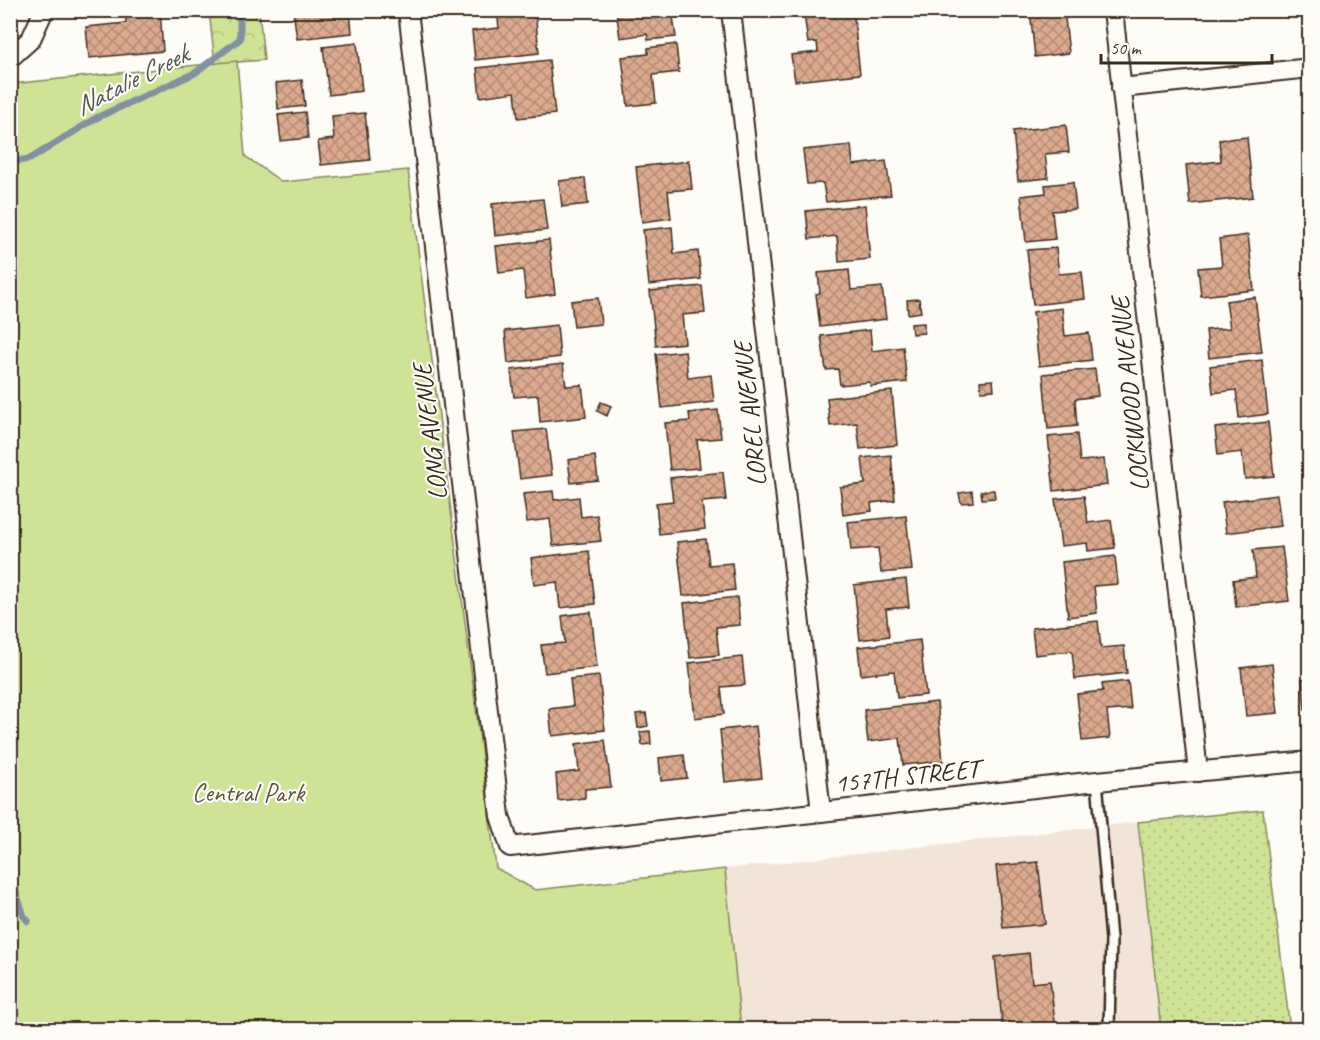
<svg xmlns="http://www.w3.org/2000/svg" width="1320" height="1040" font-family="Caveat,sans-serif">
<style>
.built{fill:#f3e4d8}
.grass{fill:url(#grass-dots);stroke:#85865a;stroke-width:1.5}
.forest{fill:url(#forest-crowns);stroke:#85865a;stroke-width:1.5}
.green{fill:#cfe397;stroke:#85865a;stroke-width:1.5}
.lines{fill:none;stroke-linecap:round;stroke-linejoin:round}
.stream{stroke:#8191a1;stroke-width:7}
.building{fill:url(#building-cross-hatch);stroke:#3b2a1e;stroke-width:1.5}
.service-casing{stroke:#3b2a1e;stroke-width:14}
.minor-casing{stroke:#3b2a1e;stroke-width:22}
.service{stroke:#fdfcf7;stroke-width:9}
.minor{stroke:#fdfcf7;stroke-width:18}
.labels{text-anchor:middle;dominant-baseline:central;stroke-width:4.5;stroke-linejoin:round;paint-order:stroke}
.street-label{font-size:26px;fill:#3b2a1e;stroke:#fdfcf7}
.park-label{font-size:26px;fill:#60583c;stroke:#fdfcf7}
.water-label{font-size:27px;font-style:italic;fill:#585555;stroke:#fdfcf7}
</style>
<defs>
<pattern id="grass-dots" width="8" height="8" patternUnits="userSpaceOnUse" patternTransform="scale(1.5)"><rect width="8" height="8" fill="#cfe397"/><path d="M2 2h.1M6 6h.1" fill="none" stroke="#b3c382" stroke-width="1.8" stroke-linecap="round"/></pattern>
<pattern id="forest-crowns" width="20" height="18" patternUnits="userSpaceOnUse" patternTransform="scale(1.5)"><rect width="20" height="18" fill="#cfe397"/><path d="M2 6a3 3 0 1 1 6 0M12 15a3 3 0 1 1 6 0" fill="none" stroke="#b3c382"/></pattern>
<pattern id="building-cross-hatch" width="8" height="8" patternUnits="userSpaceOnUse" patternTransform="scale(1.5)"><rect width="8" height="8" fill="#dcab8f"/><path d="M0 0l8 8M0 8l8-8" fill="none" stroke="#b48b74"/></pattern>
</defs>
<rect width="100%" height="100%" fill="#fdfcf7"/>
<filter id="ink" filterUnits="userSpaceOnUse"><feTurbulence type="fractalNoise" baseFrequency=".0167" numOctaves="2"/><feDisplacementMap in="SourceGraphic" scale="12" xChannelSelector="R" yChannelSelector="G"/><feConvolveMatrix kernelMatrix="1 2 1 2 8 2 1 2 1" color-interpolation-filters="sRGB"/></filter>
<g filter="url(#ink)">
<polygon class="built" points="1138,822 1161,1029 741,1029 725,869"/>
<polygon class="grass" points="1263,810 1290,1029 1161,1029 1138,822"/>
<polygon class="forest" points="209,11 259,11 264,60 215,64"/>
<polygon class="green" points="237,61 245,156 282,182 408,170 496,868 535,890 725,869 741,1029 11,1029 11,84"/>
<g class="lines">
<g class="stream">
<polyline points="10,162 30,159 96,118 195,73 240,39 240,10"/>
<polyline points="10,875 24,916 28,921"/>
</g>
</g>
<g class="building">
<polygon points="125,10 160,10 163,51 89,58 86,27 126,23"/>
<polygon points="293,10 350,10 352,33 297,39"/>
<polygon points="497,10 535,10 539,53 475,60 472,31 499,28"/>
<polygon points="616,10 647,10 647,12 672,10 676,37 648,40 647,34 620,38"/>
<polygon points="836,10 853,10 860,74 795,81 791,55 818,52 817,42 808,43 804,14"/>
<polygon points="1030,10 1064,10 1069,53 1035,57"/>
<polygon points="1166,10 1218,10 1166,16"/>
<polygon points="357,43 362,91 329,95 323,47"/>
<polygon points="676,44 679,72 653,75 656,103 628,106 622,57 648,54 648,48"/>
<polygon points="549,60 555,114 518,118 515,92 480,97 477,68"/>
<polygon points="302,80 305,106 278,109 276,83"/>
<polygon points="305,112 308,138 281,141 278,115"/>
<polygon points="365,113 370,160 321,165 318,141 334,139 332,116"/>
<polygon points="1066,125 1069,152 1045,154 1048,178 1018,181 1013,131"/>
<polygon points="1247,137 1253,197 1190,204 1186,165 1221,161 1219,140"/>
<polygon points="851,145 853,165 886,161 891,195 826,202 823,183 807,184 803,150"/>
<polygon points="689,161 692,189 668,191 671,218 642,222 636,167"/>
<polygon points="585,178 588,204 562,207 559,181"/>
<polygon points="1073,182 1076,209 1052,211 1055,239 1026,242 1021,196 1046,193 1045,185"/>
<polygon points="543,199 547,230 495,236 492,204"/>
<polygon points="865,205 870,259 839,262 837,236 809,239 806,211"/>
<polygon points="672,227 674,254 698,251 701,279 649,285 643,230"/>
<polygon points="1248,235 1254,290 1201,296 1198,268 1222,266 1219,239"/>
<polygon points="549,240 555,294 526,298 523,270 499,273 496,246"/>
<polygon points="1056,248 1059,274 1082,272 1085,299 1033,305 1027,250"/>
<polygon points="849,270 851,290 882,287 886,319 820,327 816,294 820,293 818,273"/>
<polygon points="702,286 705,313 682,315 685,343 656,346 650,291"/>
<polygon points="1255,297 1262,352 1209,358 1206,330 1230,328 1226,301"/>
<polygon points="598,298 601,324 574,327 571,301"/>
<polygon points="919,299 921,312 908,314 907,300"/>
<polygon points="1062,308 1065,336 1089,333 1092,360 1039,366 1033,312"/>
<polygon points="924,323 924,333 912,334 911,324"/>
<polygon points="557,325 560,357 508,363 505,331"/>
<polygon points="870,330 872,351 903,347 907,382 870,386 870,382 840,385 838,369 826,370 821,336"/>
<polygon points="685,351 688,378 711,375 714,402 662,408 656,354"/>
<polygon points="1262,360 1268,414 1239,418 1236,390 1213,393 1210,366"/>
<polygon points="563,364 566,386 582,385 586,417 540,422 538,395 514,397 511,370"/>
<polygon points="1095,369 1098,396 1075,399 1077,426 1048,429 1043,374"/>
<polygon points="993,380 994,390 981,391 980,381"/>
<polygon points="892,391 897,445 860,449 857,423 830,426 827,398"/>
<polygon points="601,402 611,406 607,416 597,411"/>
<polygon points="718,410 721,438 697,440 700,468 670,470 665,423 690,421 689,413"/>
<polygon points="1268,422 1274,476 1245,479 1242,452 1218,455 1215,428"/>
<polygon points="546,429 552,475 520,479 514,432"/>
<polygon points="1077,434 1080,461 1104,459 1107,485 1054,491 1048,437"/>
<polygon points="891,455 895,500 871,503 872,511 843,515 840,487 865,484 862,458"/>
<polygon points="595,456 598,480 571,483 568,460"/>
<polygon points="723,472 726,500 702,502 705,529 659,534 656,503 673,501 670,478"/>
<polygon points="994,490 995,498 982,499 981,491"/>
<polygon points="553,491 554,500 579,497 581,517 597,515 601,541 553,546 550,519 527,522 523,494"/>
<polygon points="972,491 973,502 961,503 959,493"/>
<polygon points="1277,495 1281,526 1226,533 1222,502"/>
<polygon points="1084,496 1088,523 1111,520 1115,548 1088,551 1087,543 1061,546 1055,499"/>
<polygon points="906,516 912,570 881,573 878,548 851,550 848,522"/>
<polygon points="706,539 709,565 732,563 735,590 683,596 677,542"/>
<polygon points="1282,547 1289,601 1236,607 1233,580 1256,577 1253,550"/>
<polygon points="589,551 595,604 560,608 557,582 534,585 531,558"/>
<polygon points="1115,556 1118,584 1094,586 1097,613 1068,617 1062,562"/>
<polygon points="906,579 909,607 886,609 889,636 860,640 854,585"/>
<polygon points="737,597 740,625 716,627 719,655 690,658 684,603"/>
<polygon points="591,612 597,667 545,673 541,645 565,643 562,616"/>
<polygon points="1098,621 1101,648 1124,646 1127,673 1075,679 1072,651 1035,655 1032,628"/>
<polygon points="920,640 926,695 897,698 894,671 861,675 858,647"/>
<polygon points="742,657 745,685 721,687 724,714 695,718 689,663"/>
<polygon points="1272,664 1278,713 1246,716 1241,668"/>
<polygon points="599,676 605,730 552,736 549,709 573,706 570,679"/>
<polygon points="1310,678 1310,709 1305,710 1302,679"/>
<polygon points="1128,681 1131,709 1107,711 1110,738 1082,741 1077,694 1103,691 1102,684"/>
<polygon points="937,702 943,761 903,765 900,738 868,742 864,710"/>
<polygon points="646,713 648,726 638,728 636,714"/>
<polygon points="756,726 762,778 725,782 720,730"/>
<polygon points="650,731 651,744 642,745 640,732"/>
<polygon points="605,740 611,787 585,789 585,798 558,801 556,774 579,771 576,744"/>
<polygon points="684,755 687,778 661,781 659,758"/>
<polygon points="1038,862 1045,924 1003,928 996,866"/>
<polygon points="1029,953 1032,983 1050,981 1056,1030 1003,1030 995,957"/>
</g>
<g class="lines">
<g class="service-casing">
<polyline id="service" points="1097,781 1111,939 1109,1030"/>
</g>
<g class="minor-casing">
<g id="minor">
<polyline points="408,10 500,816 510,847 1097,781 1310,761"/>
<polyline points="731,10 821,812"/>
<polyline points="1113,10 1198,772"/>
<polyline points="10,58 31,39 44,10"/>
<polyline points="1121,88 1310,68"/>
</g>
</g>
<use href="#service" class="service"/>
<use href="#minor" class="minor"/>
</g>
</g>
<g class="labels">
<g class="street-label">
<text transform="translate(1130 394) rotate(-96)">LOCKWOOD AVENUE</text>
<text transform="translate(750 414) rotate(-96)">LOREL AVENUE</text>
<text transform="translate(430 432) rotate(-97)">LONG AVENUE</text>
<text transform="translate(907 776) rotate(-6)">157TH STREET</text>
</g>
<g class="park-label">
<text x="248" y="792">Central Park</text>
</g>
<g class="water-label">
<text transform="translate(131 80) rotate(-27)">Natalie Creek</text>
</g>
</g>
<rect width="1320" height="1040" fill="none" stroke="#fdfcf7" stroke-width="36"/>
<rect x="18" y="18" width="1284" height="1004" fill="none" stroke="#3b2a1e" stroke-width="2" filter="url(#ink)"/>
<path d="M1101 54v9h171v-9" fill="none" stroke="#3b2a1e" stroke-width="3"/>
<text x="1110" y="54" font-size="18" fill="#3b2a1e" stroke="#fdfcf7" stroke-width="4.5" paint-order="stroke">50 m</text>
</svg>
